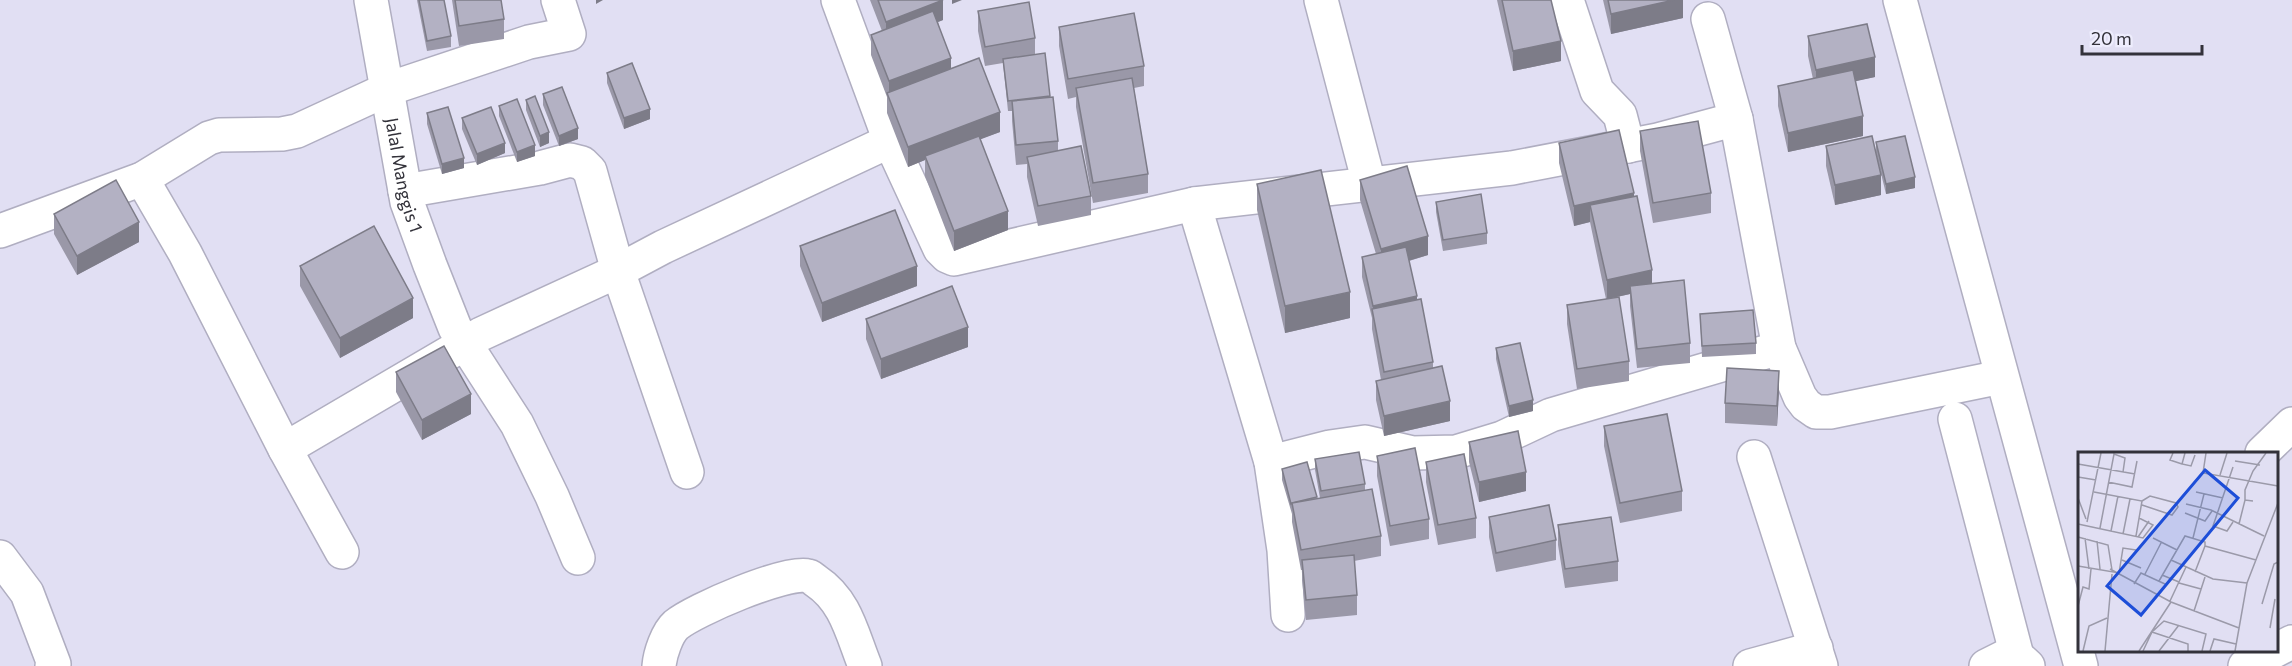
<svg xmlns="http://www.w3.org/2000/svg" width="2292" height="666" font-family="Commissioner,sans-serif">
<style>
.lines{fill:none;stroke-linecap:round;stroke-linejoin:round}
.minor-casing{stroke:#b0aec1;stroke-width:36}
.minor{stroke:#fff;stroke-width:33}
.wall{fill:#9a98a8}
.shaded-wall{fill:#7d7c88}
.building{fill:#b3b1c3;stroke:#7d7c88;stroke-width:1.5}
.labels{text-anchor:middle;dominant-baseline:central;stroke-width:4.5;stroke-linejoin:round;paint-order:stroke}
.street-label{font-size:18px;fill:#33323a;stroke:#eeedfd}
.inset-road{fill:none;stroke:#9b9aa9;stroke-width:1.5}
.view{fill:#1d4ed8;fill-opacity:0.15;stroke:#1d4ed8;stroke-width:3}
.inset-edge{fill:none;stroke:#33323a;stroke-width:3}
</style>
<rect width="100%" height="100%" fill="#e1dff3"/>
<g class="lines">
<g class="minor-casing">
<g id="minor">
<path id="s1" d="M371,0L407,202L430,265L455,328L517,424L552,496L578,558"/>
<polyline points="838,0 890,141 940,249 947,256 954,259 1194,204 1512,168 1658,140 1736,119"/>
<polyline points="1321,0 1369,183"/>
<polyline points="1567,0 1597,91 1620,115 1628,146"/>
<polyline points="1900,0 2081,666"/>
<polyline points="1708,19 1736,119 1779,348 1800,397 1806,405 1816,412 1830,412 2001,377"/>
<polyline points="142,179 185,253 285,449 342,552"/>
<polyline points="405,191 540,168 570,160 582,163 590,171 618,271 687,472"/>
<polyline points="1194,204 1271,462 1284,550 1288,615"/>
<polyline points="0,231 142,179 209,138 219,135 282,134 297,131 388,89 529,42 569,34 558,0"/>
<polyline points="1955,419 2017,656"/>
<polyline points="285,449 481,334 618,271 663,247 890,141"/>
<polyline points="2262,453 2292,424"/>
<polyline points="1754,457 1821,666"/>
<polyline points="1271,462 1330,447 1365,442 1413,453 1456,452 1502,438 1551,415 1779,348"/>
<polyline points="0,557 27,593 54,664 52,666"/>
<path d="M659,666C660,654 667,633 676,625C694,610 787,570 808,576C811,576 813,579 816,581C846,601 852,634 865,666"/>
<polyline points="1750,666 1816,648"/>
<polyline points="1986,666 2004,657 2017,656 2028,666"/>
<polyline points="2245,666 2292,642"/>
</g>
</g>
<use href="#minor" class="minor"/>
</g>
<g class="wall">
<polygon points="417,0 444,0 451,36 451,47 427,51"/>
<polygon points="452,0 501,0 504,19 504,39 459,46"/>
<polygon points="870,0 943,0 943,20 938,22 951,69 1000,132 980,139 1008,230 954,251 925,176 925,160 908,167 887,113 887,97 871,55 871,35 882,31"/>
<polygon points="1497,0 1551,0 1561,61 1513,71"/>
<polygon points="1603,0 1683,0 1683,18 1611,34"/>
<polygon points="978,11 1035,38 1035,55 1045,53 1050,97 1058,141 1058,151 1091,196 1091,215 1038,226 1027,177 1027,164 1016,165 1012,121 1012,111 1008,111 1003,63 985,66 978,31"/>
<polygon points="1059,27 1144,66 1144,86 1134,88 1148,174 1148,193 1093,203 1076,107 1076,97 1068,99 1059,46"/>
<polygon points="1808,36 1875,77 1855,81 1863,136 1788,152 1778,106 1778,86 1813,79 1808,56"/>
<polygon points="607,73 650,119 624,129 607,83"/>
<polygon points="543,94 578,139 559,146 543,105"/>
<polygon points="526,100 549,143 540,147 526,110"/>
<polygon points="499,106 535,156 517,162 499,116"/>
<polygon points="427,113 464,168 442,174 427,124"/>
<polygon points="462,118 505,153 477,165 462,129"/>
<polygon points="1640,131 1711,193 1711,213 1653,223 1640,151"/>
<polygon points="1876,142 1915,188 1886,194 1876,153"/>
<polygon points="1559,143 1634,197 1652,284 1690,343 1690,363 1637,368 1630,306 1630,294 1617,297 1629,361 1629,381 1577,389 1567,324 1567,305 1606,299 1590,222 1574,226 1559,163"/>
<polygon points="1826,146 1881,195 1835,205 1826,166"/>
<polygon points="1360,180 1428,255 1409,261 1417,300 1433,362 1433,368 1450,421 1384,436 1376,400 1376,381 1381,380 1372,329 1372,318 1362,277 1362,257 1376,254 1360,200"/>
<polygon points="1257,184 1350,318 1285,333 1257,210"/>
<polygon points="1436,202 1487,233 1487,244 1443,251 1436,212"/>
<polygon points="54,214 139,242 77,275 54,234"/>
<polygon points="800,246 917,286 822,322 800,266"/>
<polygon points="300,266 413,318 340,358 300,286"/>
<polygon points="1700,314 1756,343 1756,354 1702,357"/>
<polygon points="866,319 968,347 881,379 866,339"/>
<polygon points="1496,348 1533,411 1509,417 1496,359"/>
<polygon points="396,372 471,414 422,440 396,392"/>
<polygon points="1779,390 1777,426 1725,423 1725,403"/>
<polygon points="1604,426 1682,491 1682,511 1620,523 1604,446"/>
<polygon points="1469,442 1526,491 1479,502 1469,462"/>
<polygon points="1377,456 1429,519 1429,539 1390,546 1377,476"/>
<polygon points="1315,459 1365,484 1365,490 1381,536 1381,556 1354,561 1357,595 1357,615 1306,620 1302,580 1302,570 1301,570 1292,522 1292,514 1282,480 1282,469 1317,498 1320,498 1315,470"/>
<polygon points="1426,462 1476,518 1476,538 1438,545 1426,482"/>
<polygon points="1489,517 1556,540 1556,560 1496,572 1489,537"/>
<polygon points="1558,525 1618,561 1618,581 1565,588 1558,545"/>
</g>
<g class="shaded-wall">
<polygon points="596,0 603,0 596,4"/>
<polygon points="943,0 943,20 886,42 886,22"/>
<polygon points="952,0 962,0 952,4"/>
<polygon points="1674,0 1683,0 1683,18 1611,34 1611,14"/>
<polygon points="1561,41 1561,61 1513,71 1513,51"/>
<polygon points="1875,57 1875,77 1816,90 1816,70"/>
<polygon points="951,58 951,78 889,97 889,81"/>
<polygon points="650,109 650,119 624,129 624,118"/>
<polygon points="1000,112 1000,132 926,160 925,156 925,160 908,167 908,147"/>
<polygon points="1863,116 1863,136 1788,152 1788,133"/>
<polygon points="578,128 578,139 559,146 559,136"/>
<polygon points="549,132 549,143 540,147 540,136"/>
<polygon points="505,143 505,153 477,165 477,154"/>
<polygon points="535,145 535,156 517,162 517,152"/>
<polygon points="464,158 464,168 442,174 442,164"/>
<polygon points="1881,175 1881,195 1835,205 1835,185"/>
<polygon points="1915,177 1915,188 1886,194 1886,184"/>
<polygon points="1634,193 1634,213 1590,205 1590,222 1574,226 1574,206"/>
<polygon points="1008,211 1008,230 954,251 954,231"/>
<polygon points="139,222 139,242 77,275 77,256"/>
<polygon points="1428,236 1428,255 1381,269 1381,249"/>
<polygon points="917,266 917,286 822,322 822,303"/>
<polygon points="1652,270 1652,290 1630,286 1630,294 1607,299 1607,280"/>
<polygon points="1350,292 1350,318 1285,333 1285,306"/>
<polygon points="1417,296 1417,315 1373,318 1373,306"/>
<polygon points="413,298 413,318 340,358 340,338"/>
<polygon points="968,327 968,347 881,379 881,359"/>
<polygon points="1779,371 1779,390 1777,426 1777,406"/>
<polygon points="471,394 471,414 422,440 422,420"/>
<polygon points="1533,400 1533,411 1509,417 1509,406"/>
<polygon points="1450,401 1450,421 1384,436 1384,416"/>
<polygon points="1526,472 1526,491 1479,502 1479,482"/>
</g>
<g class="building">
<polygon points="419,0 444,0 451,36 427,41"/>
<polygon points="455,0 501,0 504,19 459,26"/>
<polygon points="878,0 943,0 886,22"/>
<polygon points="1502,0 1551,0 1561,41 1513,51"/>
<polygon points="1608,0 1674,0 1611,14"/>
<polygon points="1029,2 1035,38 985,47 978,11"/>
<polygon points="933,11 951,58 889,81 871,35"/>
<polygon points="1134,13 1144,66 1068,79 1059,27"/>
<polygon points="1867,24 1875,57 1816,70 1808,36"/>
<polygon points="1045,53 1050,96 1008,101 1003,59"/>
<polygon points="979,58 1000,112 908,147 887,93"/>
<polygon points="632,63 650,109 624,118 607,73"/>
<polygon points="1853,70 1863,116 1788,133 1778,86"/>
<polygon points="1132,78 1148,174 1093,183 1076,88"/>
<polygon points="562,87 578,128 559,136 543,94"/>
<polygon points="535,96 549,132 540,136 526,100"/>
<polygon points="1053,97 1058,141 1016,145 1012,101"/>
<polygon points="517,99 535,145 517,152 499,106"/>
<polygon points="448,107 464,158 442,164 427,113"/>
<polygon points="491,107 505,143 477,154 462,118"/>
<polygon points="1698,121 1711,193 1653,203 1640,131"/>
<polygon points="1619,130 1634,193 1574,206 1559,143"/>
<polygon points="979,136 1008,211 954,231 925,156"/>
<polygon points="1872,136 1881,175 1835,185 1826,146"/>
<polygon points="1905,136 1915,177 1886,184 1876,142"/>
<polygon points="1081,146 1091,196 1038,206 1027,157"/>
<polygon points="1407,166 1428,236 1381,249 1360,180"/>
<polygon points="1321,170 1350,292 1285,306 1257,184"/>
<polygon points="116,180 139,222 77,256 54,214"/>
<polygon points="1481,194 1487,233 1443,240 1436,202"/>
<polygon points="1637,196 1652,270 1607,280 1590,205"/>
<polygon points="895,210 917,266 822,303 800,246"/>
<polygon points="374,226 413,298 340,338 300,266"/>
<polygon points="1406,247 1417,296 1373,306 1362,257"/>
<polygon points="1684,280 1690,343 1637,349 1630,286"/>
<polygon points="952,286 968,327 881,359 866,319"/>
<polygon points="1619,297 1629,361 1577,369 1567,305"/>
<polygon points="1421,299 1433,362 1384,372 1372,309"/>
<polygon points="1753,310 1756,343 1702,346 1700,314"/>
<polygon points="1520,343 1533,400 1509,406 1496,348"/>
<polygon points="444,346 471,394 422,420 396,372"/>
<polygon points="1442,366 1450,401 1384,416 1376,381"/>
<polygon points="1727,368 1779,371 1777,406 1725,403"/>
<polygon points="1667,414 1682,491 1620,503 1604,426"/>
<polygon points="1518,431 1526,472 1479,482 1469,442"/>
<polygon points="1415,448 1429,519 1390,526 1377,456"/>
<polygon points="1359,452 1365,484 1321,491 1315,459"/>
<polygon points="1464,454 1476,518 1438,525 1426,462"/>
<polygon points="1307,462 1317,497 1292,503 1291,504 1282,469"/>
<polygon points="1372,489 1381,536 1301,550 1292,503"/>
<polygon points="1549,505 1556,540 1496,553 1489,517"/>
<polygon points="1611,517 1618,561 1565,569 1558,525"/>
<polygon points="1354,555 1357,595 1306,600 1302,560"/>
</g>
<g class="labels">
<g class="street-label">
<text stroke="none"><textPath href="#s1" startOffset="178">Jalal Manggis 1</textPath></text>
</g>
</g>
<g transform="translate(2078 452)">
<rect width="200" height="200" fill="#e1dff3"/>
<path class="inset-road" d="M95,1L92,8L104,12M107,1L104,12L113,14L117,3M128,1L125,21L200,34M157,9L182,13M0,12L57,22M142,23L149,1M0,25L18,28M30,30L54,35L59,9M16,40L64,49L58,84M118,40L145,46M0,46L8,67M167,48V38L175,19L188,1M108,52L133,58L186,84M64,53L94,63L100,55L98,51L72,44L64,49M107,61L127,69L134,59M9,70L23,1M155,70L149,79L135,74L155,15M0,72L65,86L75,73L61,66M161,72L167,48L175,49M22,76L36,2L47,6L45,20M33,79L40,44M45,82L52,47M0,85L30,93L34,118M60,85L71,69M7,86L11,117M75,86L99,98M115,86L126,42M19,89L22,117M127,94L178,108M44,108L63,116M93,108L135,127L169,131M0,114L41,121L45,96L58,98M32,117L93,150L161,176M117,120L127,94M67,122L83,91M84,123L101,130M81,129L107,84L127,90V94M101,131L123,137M56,132L63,121L87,132M92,149L108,115M184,152L196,112L200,110M0,154L5,135L11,137L13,117M116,159L127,125M192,176L197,147M74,180L110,192V199M5,199L11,174L29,166M27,199L34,122M61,199L93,150M65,199L74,180L86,169L128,182L124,199M81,199L101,173M132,199L136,187L158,192M157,199L169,131L200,51"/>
<path class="view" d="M127,18L160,46L63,163L29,134Z"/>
<rect width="200" height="200" class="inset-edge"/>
</g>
<path d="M2082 45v9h120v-9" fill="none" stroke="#33323a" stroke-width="3"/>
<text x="2091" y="45" font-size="18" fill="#33323a" stroke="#eeedfd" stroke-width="4.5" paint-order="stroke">20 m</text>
</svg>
